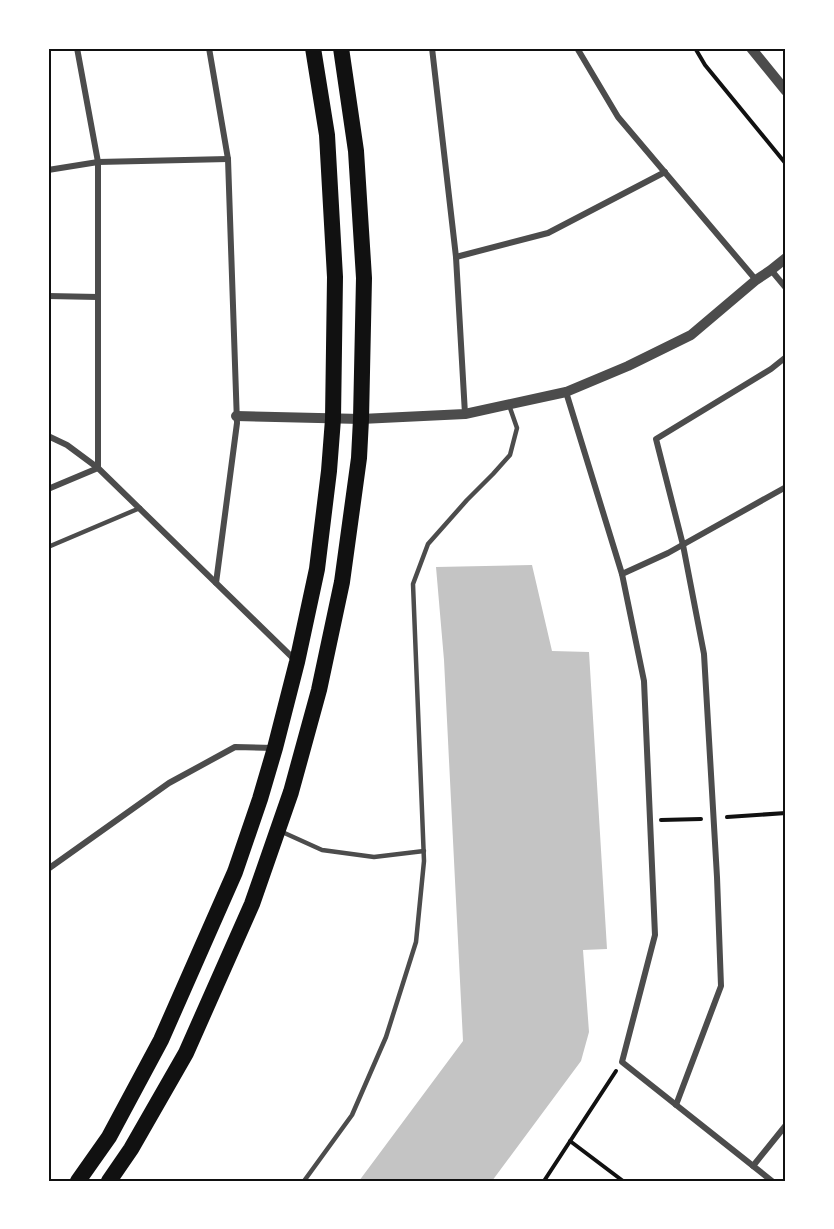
<svg xmlns="http://www.w3.org/2000/svg" width="834" height="1229" font-family="'Titillium Web',sans-serif">
<style>
.building{fill:#c4c4c4}
.lines{fill:none;stroke-linecap:round;stroke-linejoin:round}
.path{stroke:#111;stroke-width:4}
.service{stroke:#4c4c4c;stroke-width:4.5}
.minor{stroke:#4c4c4c;stroke-width:6}
.tertiary{stroke:#4c4c4c;stroke-width:10}
.trunk{stroke:#111;stroke-width:16}
.neatline{fill:none;stroke:#111;stroke-width:2}
</style>
<rect width="100%" height="100%" fill="#fff"/>
<polygon class="building" points="532,565 552,651 589,652 607,949 583,950 589,1032 581,1061 492,1181 359,1181 463,1041 444,660 436,567"/>
<g class="lines">
<g class="path">
<polyline points="695,48 705,65 786,164"/>
<polyline points="727,817 786,813"/>
<polyline points="661,820 701,819"/>
<polyline points="570,1141 623,1181"/>
<polyline points="544,1181 616,1071"/>
</g>
<g class="service">
<polyline points="48,547 140,508"/>
<polyline points="280,831 322,850 374,857 424,851"/>
<polyline points="304,1181 352,1115 386,1037 416,942 424,861 413,584 428,544 467,500 493,474 510,455 517,428 509,405"/>
</g>
<g class="minor">
<polyline points="209,48 228,159 237,423 216,583"/>
<polyline points="432,48 456,257 465,414"/>
<polyline points="577,48 618,117 756,280"/>
<polyline points="48,170 98,162 228,159"/>
<polyline points="456,257 548,233 665,172"/>
<polyline points="771,270 786,288"/>
<polyline points="48,296 98,297"/>
<polyline points="566,392 622,574 644,681 655,935 622,1062 772,1181"/>
<polyline points="48,436 67,445 98,468 295,660"/>
<polyline points="48,489 98,468 98,162 77,48"/>
<polyline points="622,574 668,553 786,487"/>
<polyline points="48,869 169,783 235,747 274,748"/>
<polyline points="676,1105 721,986 717,877 704,654 683,545 656,439 771,369 786,357"/>
<polyline points="753,1166 786,1125"/>
</g>
<g class="tertiary">
<polyline points="751,48 786,91"/>
<polyline points="236,416 361,419 465,414 566,392 628,366 691,335 756,280 771,270 786,258"/>
</g>
<g class="trunk">
<polyline points="78,1181 109,1137 161,1040 235,872 260,799 275,748 297,662 317,569 329,471 333,419 335,277 327,135 313,48"/>
<polyline points="109,1181 131,1149 186,1053 252,904 291,792 319,690 342,582 359,458 361,419 364,278 356,151 341,48"/>
</g>
</g>
<rect width="834" height="1229" fill="none" stroke="#ffffff" stroke-width="99"/>
<rect x="50" y="50" width="734" height="1130" class="neatline"/>
</svg>
